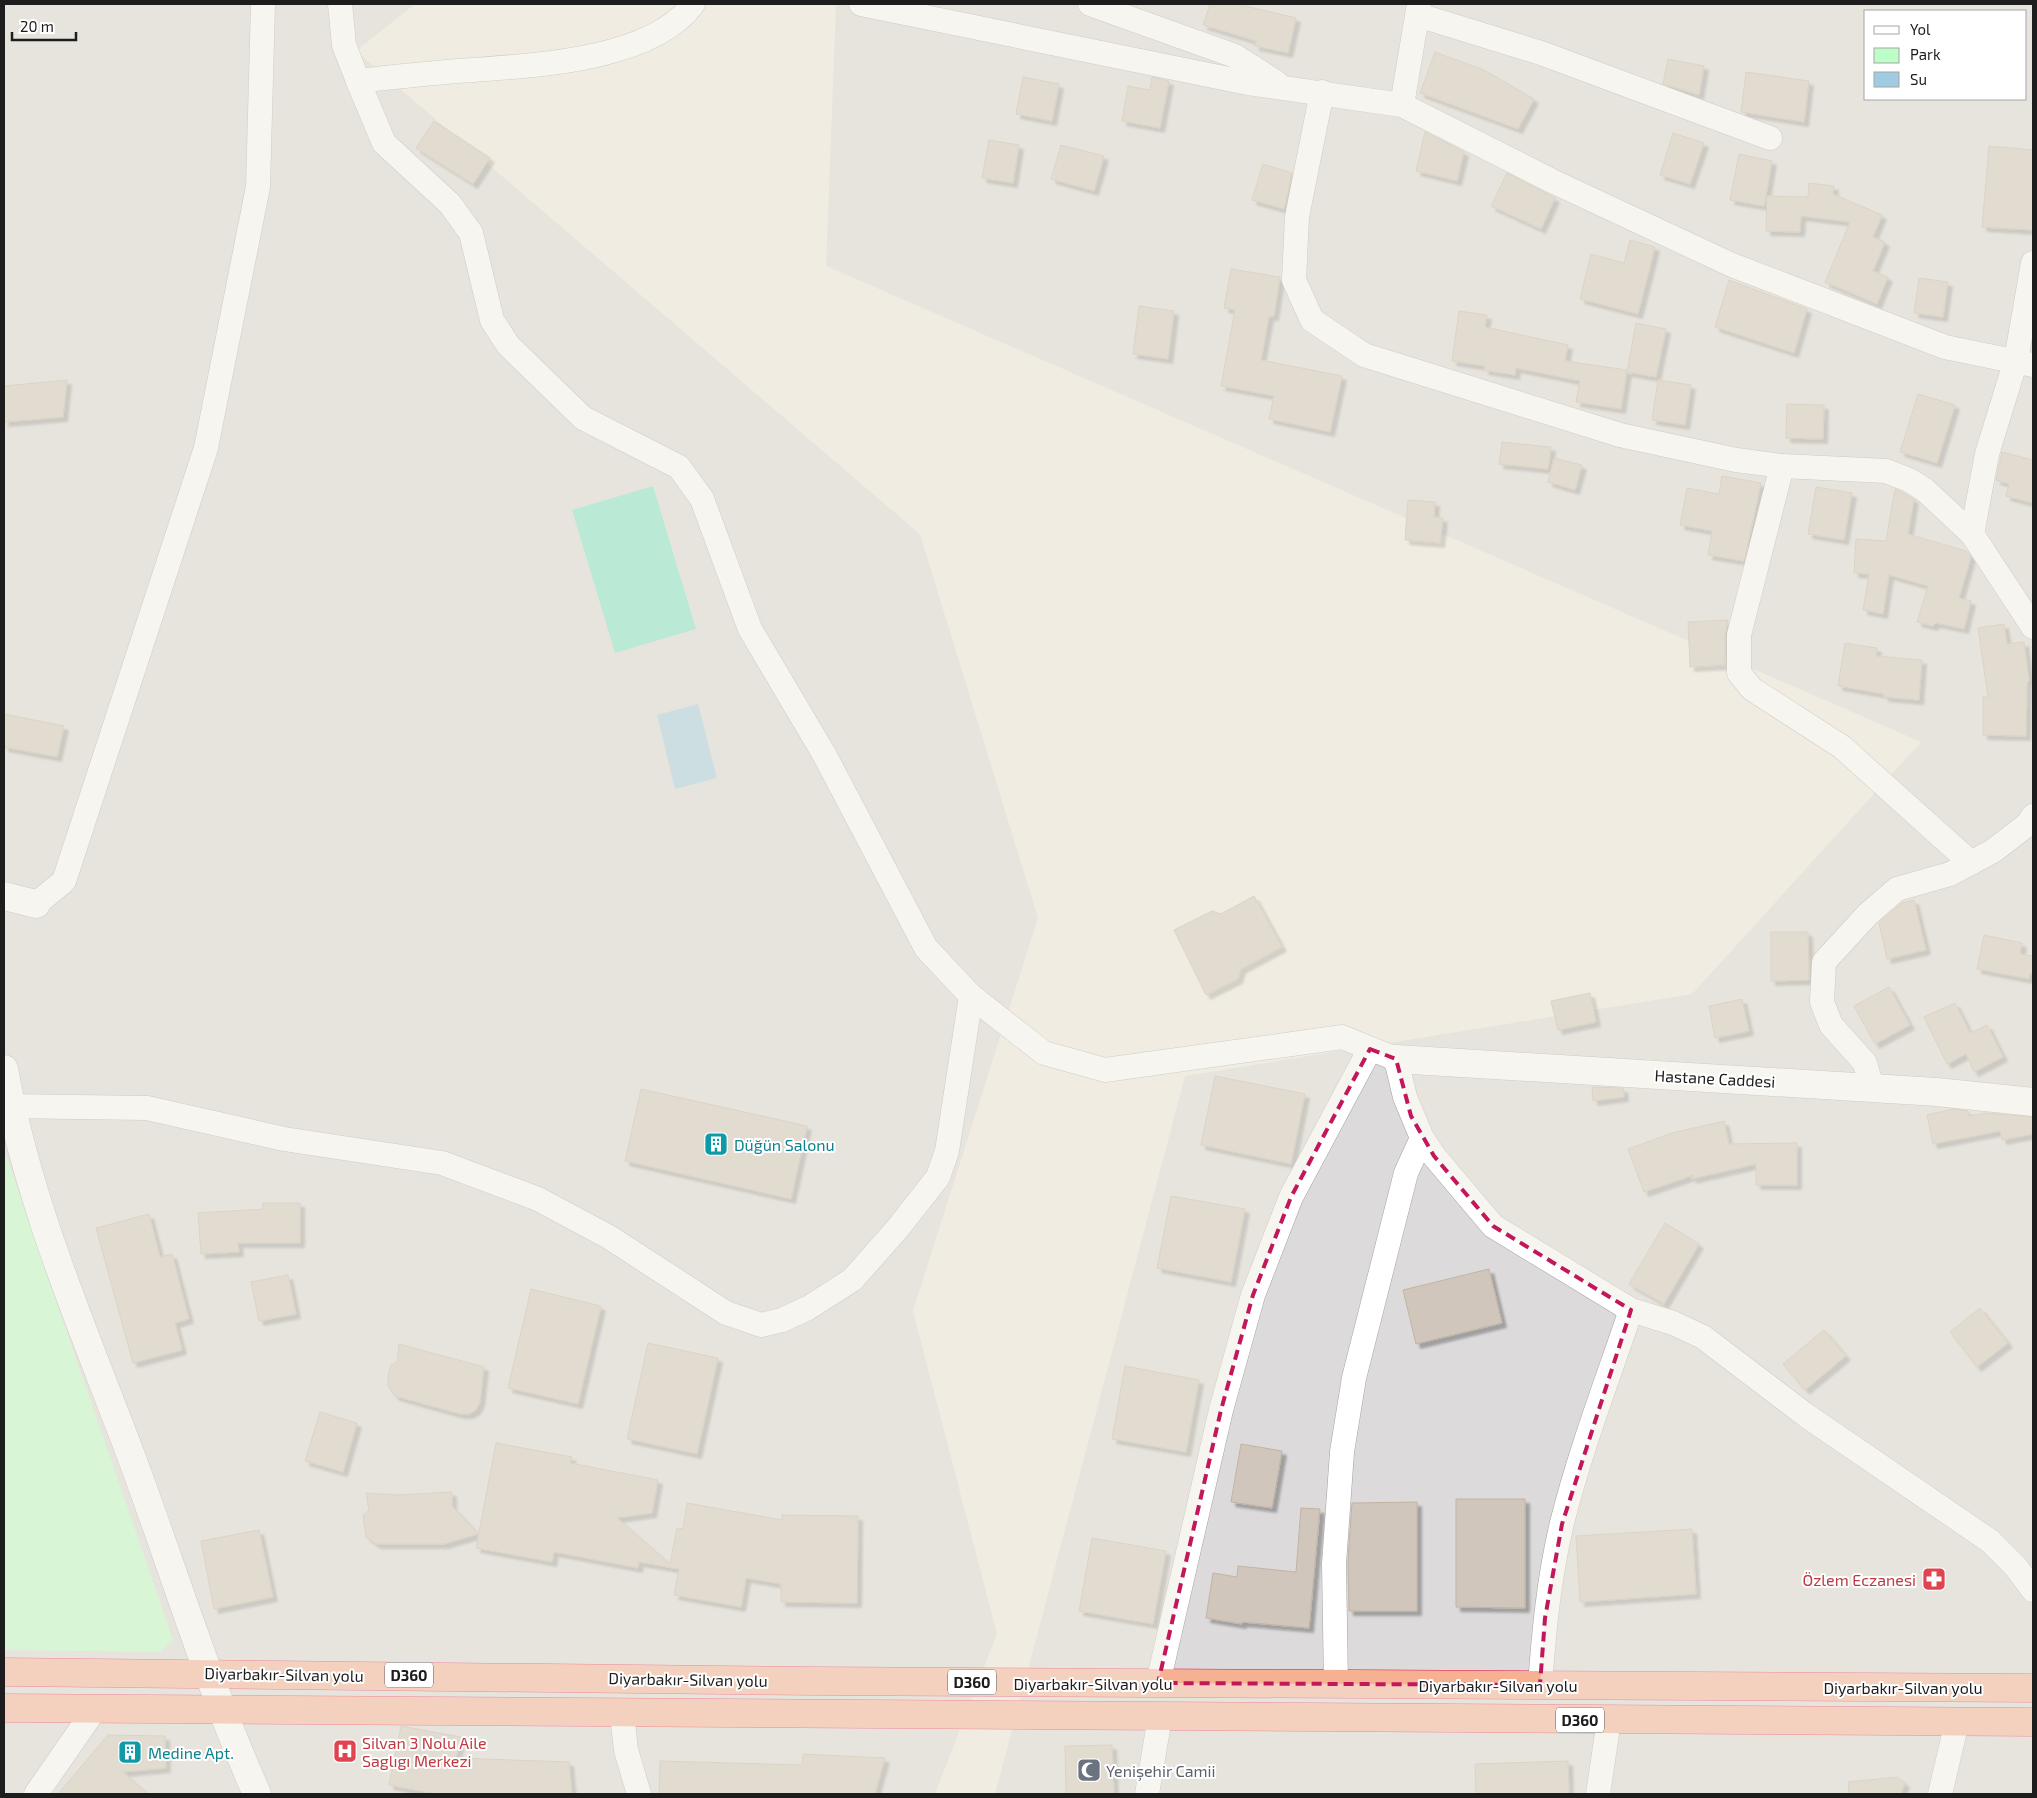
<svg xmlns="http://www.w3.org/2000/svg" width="2037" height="1798" font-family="'Exo 2',sans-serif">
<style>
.residential{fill:#dcdada;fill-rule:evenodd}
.park{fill:#bbfec7}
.pitch{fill:#79e6c6}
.water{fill:#9fcce1}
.building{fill:#d0c6bb;stroke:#c2b4a3;filter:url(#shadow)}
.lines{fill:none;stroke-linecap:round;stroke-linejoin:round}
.minor-casing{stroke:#a4a4a4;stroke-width:25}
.tertiary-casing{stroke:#a4a4a4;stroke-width:29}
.trunk-casing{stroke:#e81548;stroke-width:29}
.minor{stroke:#fff;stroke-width:24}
.tertiary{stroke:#fff;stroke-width:28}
.trunk{stroke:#f6b092;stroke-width:28}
.marked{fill:none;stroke:#c2185b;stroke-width:4;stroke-dasharray:10 6;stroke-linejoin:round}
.labels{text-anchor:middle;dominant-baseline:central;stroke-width:4;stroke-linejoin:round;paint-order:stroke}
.shield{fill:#fff;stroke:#616161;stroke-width:1}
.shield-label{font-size:15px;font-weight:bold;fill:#1d1d1d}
.street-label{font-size:16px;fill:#1d1d1d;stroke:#fff}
.culture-label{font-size:16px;fill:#0d838f;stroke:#fff;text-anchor:start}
.health-label{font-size:16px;fill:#be3a42;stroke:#fff;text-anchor:end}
.worship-label{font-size:16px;fill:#5b616d;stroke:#fff;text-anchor:start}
</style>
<defs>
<filter id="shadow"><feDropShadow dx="4.5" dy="4.5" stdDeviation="1" flood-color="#0004"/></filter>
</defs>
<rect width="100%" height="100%" fill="#f0ece2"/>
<g class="residential">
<polygon points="4,4 415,4 356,51 920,534 1038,918 913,1311 997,1634 935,1794 4,1794"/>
<path d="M836,4H2033V1794H995L1185,1076L1692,994L1921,742L826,266ZM1866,11H2026V99H1866Z"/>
</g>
<polygon class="park" points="4,1149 173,1640 160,1652 4,1650"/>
<polygon class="pitch" points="653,486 696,629 615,653 572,510"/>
<polygon class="water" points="698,704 717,778 675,789 657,715"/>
<g class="building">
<polygon points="1210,4 1245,4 1245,6 1296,18 1288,53 1255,46 1256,41 1203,25"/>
<polygon points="1435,52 1484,70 1534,99 1518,129 1420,93"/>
<polygon points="1668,59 1704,66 1699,95 1663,84"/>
<polygon points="1746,72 1809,81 1804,122 1741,112"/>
<polygon points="1023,77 1059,84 1052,121 1016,114"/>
<polygon points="1152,77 1169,81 1160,128 1122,121 1128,86 1150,90"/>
<polygon points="434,121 490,158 473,184 416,148"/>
<polygon points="1425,132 1464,152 1457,181 1416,171"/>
<polygon points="1673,133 1704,143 1690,184 1660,175"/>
<polygon points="989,140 1019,145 1013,183 982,178"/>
<polygon points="1061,145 1104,156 1094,191 1051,179"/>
<polygon points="1989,146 2033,150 2033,230 1982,227"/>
<polygon points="1739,154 1772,161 1764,206 1730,200"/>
<polygon points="1263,164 1292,173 1284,209 1252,200"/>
<polygon points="1507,173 1555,198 1541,229 1491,206"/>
<polygon points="1809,183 1834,186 1833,194 1882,215 1873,237 1885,242 1873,271 1888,277 1877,304 1825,282 1850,222 1801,216 1800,232 1766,231 1767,196 1808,197"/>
<polygon points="1630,240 1655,247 1638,314 1580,299 1591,254 1624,263"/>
<polygon points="1231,269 1280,277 1274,316 1269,316 1261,360 1342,376 1330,432 1269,419 1274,396 1221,386 1235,310 1224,308"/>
<polygon points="1919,278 1948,282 1943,317 1914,313"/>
<polygon points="1729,280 1807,309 1794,353 1715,327"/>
<polygon points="1139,306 1174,311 1168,359 1133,354"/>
<polygon points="1459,311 1487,315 1485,327 1568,345 1565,361 1627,370 1621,409 1576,402 1580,381 1516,368 1515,375 1484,370 1485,366 1452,361"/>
<polygon points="1636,323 1666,329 1656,377 1627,372"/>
<polygon points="67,380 63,417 4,422 4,386"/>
<polygon points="1658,380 1691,385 1685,425 1652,420"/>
<polygon points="1918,394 1955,405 1937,463 1900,452"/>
<polygon points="1787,404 1824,405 1823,439 1786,438"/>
<polygon points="1502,442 1551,447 1548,469 1499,464"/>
<polygon points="2002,452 2033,460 2033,503 2006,496 2009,484 1996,480"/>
<polygon points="1554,458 1582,465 1575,490 1548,482"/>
<polygon points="1722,476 1761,483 1744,561 1708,555 1712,531 1680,525 1687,488 1719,494"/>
<polygon points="1816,487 1852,493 1844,540 1808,534"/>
<polygon points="1895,489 1914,499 1908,534 1966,551 1971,557 1959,598 1971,601 1964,629 1936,623 1933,626 1917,622 1928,586 1889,575 1883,614 1863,610 1869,574 1854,573 1856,539 1886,541"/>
<polygon points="1408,500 1435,502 1434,517 1443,518 1440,543 1405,540"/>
<polygon points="1728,620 1725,635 1725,665 1690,667 1688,622"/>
<polygon points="2004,624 2007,644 2024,642 2029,681 2027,682 2026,736 1983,735 1983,697 1988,697 1978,628"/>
<polygon points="1845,643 1877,648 1876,656 1922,660 1919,700 1884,697 1884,694 1838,686"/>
<polygon points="4,714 64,726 57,757 4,747"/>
<polygon points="1254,896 1282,947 1241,969 1238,979 1206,995 1174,930 1212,911 1221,914"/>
<polygon points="1914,900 1926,950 1887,959 1879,923 1902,903"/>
<polygon points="1771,932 1808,932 1809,980 1771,981"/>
<polygon points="1984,935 2022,943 2020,954 2033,956 2033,973 2030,973 2029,979 1977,969"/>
<polygon points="1889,987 1910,1025 1875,1044 1854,1006"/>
<polygon points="1590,993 1596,1022 1558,1030 1551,1001"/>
<polygon points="1742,999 1749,1031 1715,1038 1709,1006"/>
<polygon points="1955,1003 1970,1033 1987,1025 2003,1057 1974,1072 1966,1054 1947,1064 1924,1017"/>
<polygon points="1215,1076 1305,1094 1291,1164 1201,1145"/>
<polygon points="1592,1087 1623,1088 1624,1097 1593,1101"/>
<polygon points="641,1089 807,1126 791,1199 625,1161"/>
<polygon points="1953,1109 1968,1111 1969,1116 1986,1113 2033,1117 2033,1134 2002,1140 2000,1131 1933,1144 1927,1115"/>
<polygon points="1724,1121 1729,1144 1797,1143 1797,1185 1756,1185 1756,1164 1691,1179 1694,1175 1644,1192 1628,1149 1672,1133"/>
<polygon points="1171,1196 1245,1209 1231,1282 1157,1268"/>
<polygon points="263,1203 300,1203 300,1243 238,1243 239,1252 201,1254 198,1213 263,1209"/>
<polygon points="149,1214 160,1257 172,1254 189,1319 175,1323 182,1350 133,1363 96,1228"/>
<polygon points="1665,1223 1699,1244 1664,1304 1629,1284"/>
<polygon points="1489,1269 1502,1323 1416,1344 1403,1290"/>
<polygon points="288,1275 296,1314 259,1321 251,1282"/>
<polygon points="531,1289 601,1306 578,1404 508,1388"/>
<polygon points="1980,1308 2008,1343 1977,1367 1950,1332"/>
<polygon points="1824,1330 1846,1356 1805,1390 1783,1364"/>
<polygon points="648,1343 718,1358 697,1454 627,1439"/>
<polygon points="399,1344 484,1367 480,1402 476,1410 469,1414 460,1414 395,1396 388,1386 388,1376 391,1365 397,1362"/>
<polygon points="1125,1366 1199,1380 1186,1452 1112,1439"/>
<polygon points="320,1412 357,1423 343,1472 305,1461"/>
<polygon points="496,1443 572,1457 570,1463 658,1480 652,1513 617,1518 670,1564 677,1528 683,1529 687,1503 782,1520 782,1515 858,1516 857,1603 781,1602 781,1584 746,1578 741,1607 674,1595 679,1569 639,1562 638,1568 554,1552 552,1562 476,1548"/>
<polygon points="1241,1444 1282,1451 1272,1508 1231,1502"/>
<polygon points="452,1492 452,1506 478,1534 444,1544 376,1544 366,1537 363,1515 369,1510 366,1493 398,1495"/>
<polygon points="1456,1499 1525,1499 1525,1608 1456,1607"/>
<polygon points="1417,1502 1417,1611 1349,1611 1348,1560 1352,1503"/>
<polygon points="1301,1508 1320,1509 1309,1628 1242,1622 1242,1624 1206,1618 1213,1573 1237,1577 1238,1566 1296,1572"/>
<polygon points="1692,1529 1696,1594 1580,1602 1576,1536"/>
<polygon points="259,1530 273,1597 214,1609 201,1541"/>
<polygon points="1092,1538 1166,1551 1153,1624 1079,1611"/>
<polygon points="401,1726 461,1737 456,1758 569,1762 572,1794 436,1794 389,1785"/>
<polygon points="108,1735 165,1736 166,1768 123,1772 148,1794 58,1794"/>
<polygon points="1112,1745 1114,1794 1066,1794 1065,1746"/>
<polygon points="803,1754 885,1758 875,1794 659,1794 660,1761 802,1765"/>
<polygon points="1568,1761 1569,1794 1476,1794 1475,1764"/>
<polygon points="1897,1777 1905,1783 1901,1794 1849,1794 1848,1782"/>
</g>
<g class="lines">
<g class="minor-casing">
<g id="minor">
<polyline points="340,4 344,45 358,81"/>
<path d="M693,4C650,63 523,66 457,71C424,74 391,77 358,81L384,143L450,204L471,233L492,320L508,345L583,418L679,467L702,499L750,629L824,754L926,948L971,996L1044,1053L1105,1070L1342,1037L1396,1059L1405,1097L1422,1138L1434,1156L1493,1226L1631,1310L1673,1323L1703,1337L1807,1416L1990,1541L2016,1567L2033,1590"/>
<polyline points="861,4 1248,83 1402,105 1552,181 1732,265 1945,347 2033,365"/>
<polyline points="1090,4 1235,56 1277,83"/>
<polyline points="1418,15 1541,53 1770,138"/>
<polyline points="1322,92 1297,217 1294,280 1312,320 1364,355 1620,435 1736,460 1782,466 1886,471 1909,480 1925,490 1972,534 2033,627"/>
<polyline points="1402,105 1419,4"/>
<polyline points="1782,466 1739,635 1739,673 1752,689 1842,747 1971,863"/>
<polyline points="1972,534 1987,454 2016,360 2033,263"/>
<polyline points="36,904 64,881 206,448 258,187 263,4"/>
<polyline points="1872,1088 1865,1063 1831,1025 1822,1002 1824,962 1868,914 1897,889 1950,874 1993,851 2028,824 2033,816"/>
<polyline points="4,1106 147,1108 284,1139 442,1163 538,1199 609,1237 726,1313 761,1325 782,1320 808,1308 852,1280 898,1228 938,1177 947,1151 971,996"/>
<polyline points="1158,1683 1221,1410 1253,1295 1291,1197 1370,1049"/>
<polyline points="1336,1684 1334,1564 1342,1452 1354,1378 1406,1173 1422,1138"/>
<path d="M1540,1685C1544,1631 1549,1577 1562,1523C1580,1451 1607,1381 1631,1310"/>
<polyline points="622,1714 626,1750 639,1794"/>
<polyline points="36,1794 95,1709"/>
<polyline points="1147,1794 1160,1717"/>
<polyline points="1598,1794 1609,1720"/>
<polyline points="1940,1794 1957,1722"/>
</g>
</g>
<g class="tertiary-casing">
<g id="tertiary">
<polyline points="4,896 36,904"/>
<polyline points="1396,1059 1937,1092 2033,1102"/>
<path d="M4,1069C28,1204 85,1333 133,1461C174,1572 209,1686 257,1794"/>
</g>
</g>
<g class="trunk-casing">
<g id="trunk">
<polyline points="4,1672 813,1681 2033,1688"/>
<polyline points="4,1708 2033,1722"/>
</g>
</g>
<use href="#minor" class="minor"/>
<use href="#tertiary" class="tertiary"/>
<use href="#trunk" class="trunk"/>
</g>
<path d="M0 0H2037V1798H0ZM1370,1049L1396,1059L1411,1116L1434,1156L1493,1226L1631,1310L1562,1524L1545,1618L1540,1685L1158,1683L1221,1410L1253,1295L1291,1197Z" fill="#f0ece2" fill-opacity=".55" fill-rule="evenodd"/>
<path class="marked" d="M1370,1049L1396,1059L1411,1116L1434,1156L1493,1226L1631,1310L1562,1524L1545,1618L1540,1685L1158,1683L1221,1410L1253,1295L1291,1197Z"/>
<defs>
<g id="building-square" transform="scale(1.25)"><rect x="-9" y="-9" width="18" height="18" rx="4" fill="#0f9aa8" stroke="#fff"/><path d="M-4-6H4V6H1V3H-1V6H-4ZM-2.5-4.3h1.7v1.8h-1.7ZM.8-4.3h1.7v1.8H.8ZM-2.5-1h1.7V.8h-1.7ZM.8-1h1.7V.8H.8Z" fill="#fff"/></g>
<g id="pharmacy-square" transform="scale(1.25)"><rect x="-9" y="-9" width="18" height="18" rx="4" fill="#e0444e" stroke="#fff"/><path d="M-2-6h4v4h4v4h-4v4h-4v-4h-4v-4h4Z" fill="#fff"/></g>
<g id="hospital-square" transform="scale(1.25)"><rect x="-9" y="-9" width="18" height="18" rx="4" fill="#e0444e" stroke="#fff"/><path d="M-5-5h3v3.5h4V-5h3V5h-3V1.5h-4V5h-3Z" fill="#fff"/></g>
<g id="mosque-square" transform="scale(1.25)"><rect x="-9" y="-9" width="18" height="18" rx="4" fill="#6b7280" stroke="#fff"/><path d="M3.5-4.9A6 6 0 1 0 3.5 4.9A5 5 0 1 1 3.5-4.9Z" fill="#fff"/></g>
</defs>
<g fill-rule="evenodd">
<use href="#building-square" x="716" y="1144"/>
<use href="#pharmacy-square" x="1934" y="1579"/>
<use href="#hospital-square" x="345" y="1751"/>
<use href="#building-square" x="130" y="1752"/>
<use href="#mosque-square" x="1089" y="1770"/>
</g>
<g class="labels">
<g class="shield">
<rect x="385" y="1662.5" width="48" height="25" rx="4"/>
<rect x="948" y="1669.5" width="48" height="25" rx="4"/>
<rect x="1556" y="1707.5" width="48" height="25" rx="4"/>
</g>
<g class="shield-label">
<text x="409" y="1675">D360</text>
<text x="972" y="1682">D360</text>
<text x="1580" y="1720">D360</text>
</g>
<g class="street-label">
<text transform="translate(1715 1078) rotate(3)">Hastane Caddesi</text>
<text transform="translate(284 1674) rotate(1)">Diyarbakır-Silvan yolu</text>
<text transform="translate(688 1679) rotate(1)">Diyarbakır-Silvan yolu</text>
<text x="1093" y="1683">Diyarbakır-Silvan yolu</text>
<text x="1498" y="1685">Diyarbakır-Silvan yolu</text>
<text x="1903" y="1687">Diyarbakır-Silvan yolu</text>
</g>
<g class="culture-label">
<text x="734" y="1144">Düğün Salonu</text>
<text x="148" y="1752">Medine Apt.</text>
</g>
<g class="health-label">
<text x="1916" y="1579">Özlem Eczanesi</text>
<text x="362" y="1742" text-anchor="start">Silvan 3 Nolu Aile<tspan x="362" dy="18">Saglıgı Merkezi</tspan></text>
</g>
<g class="worship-label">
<text x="1106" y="1770">Yenişehir Camii</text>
</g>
</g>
<rect width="2037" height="1798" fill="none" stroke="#1d1d1d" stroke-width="10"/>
<rect x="1864" y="10" width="162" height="90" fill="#ffffff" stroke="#a5a5a5"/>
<rect x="1874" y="26" width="25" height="8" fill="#ffffff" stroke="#a5a5a5"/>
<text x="1910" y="35" font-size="15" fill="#1d1d1d">Yol</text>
<rect x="1874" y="48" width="25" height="15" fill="#bbfec7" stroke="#a5a5a5"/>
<text x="1910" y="60" font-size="15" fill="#1d1d1d">Park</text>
<rect x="1874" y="72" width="25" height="15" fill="#9fcce1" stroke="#a5a5a5"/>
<text x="1910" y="85" font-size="15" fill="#1d1d1d">Su</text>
<path d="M12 32v8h64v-8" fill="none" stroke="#1d1d1d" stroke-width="2.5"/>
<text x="20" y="32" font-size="15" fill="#1d1d1d" stroke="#ffffff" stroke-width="4" paint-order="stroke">20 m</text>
</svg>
